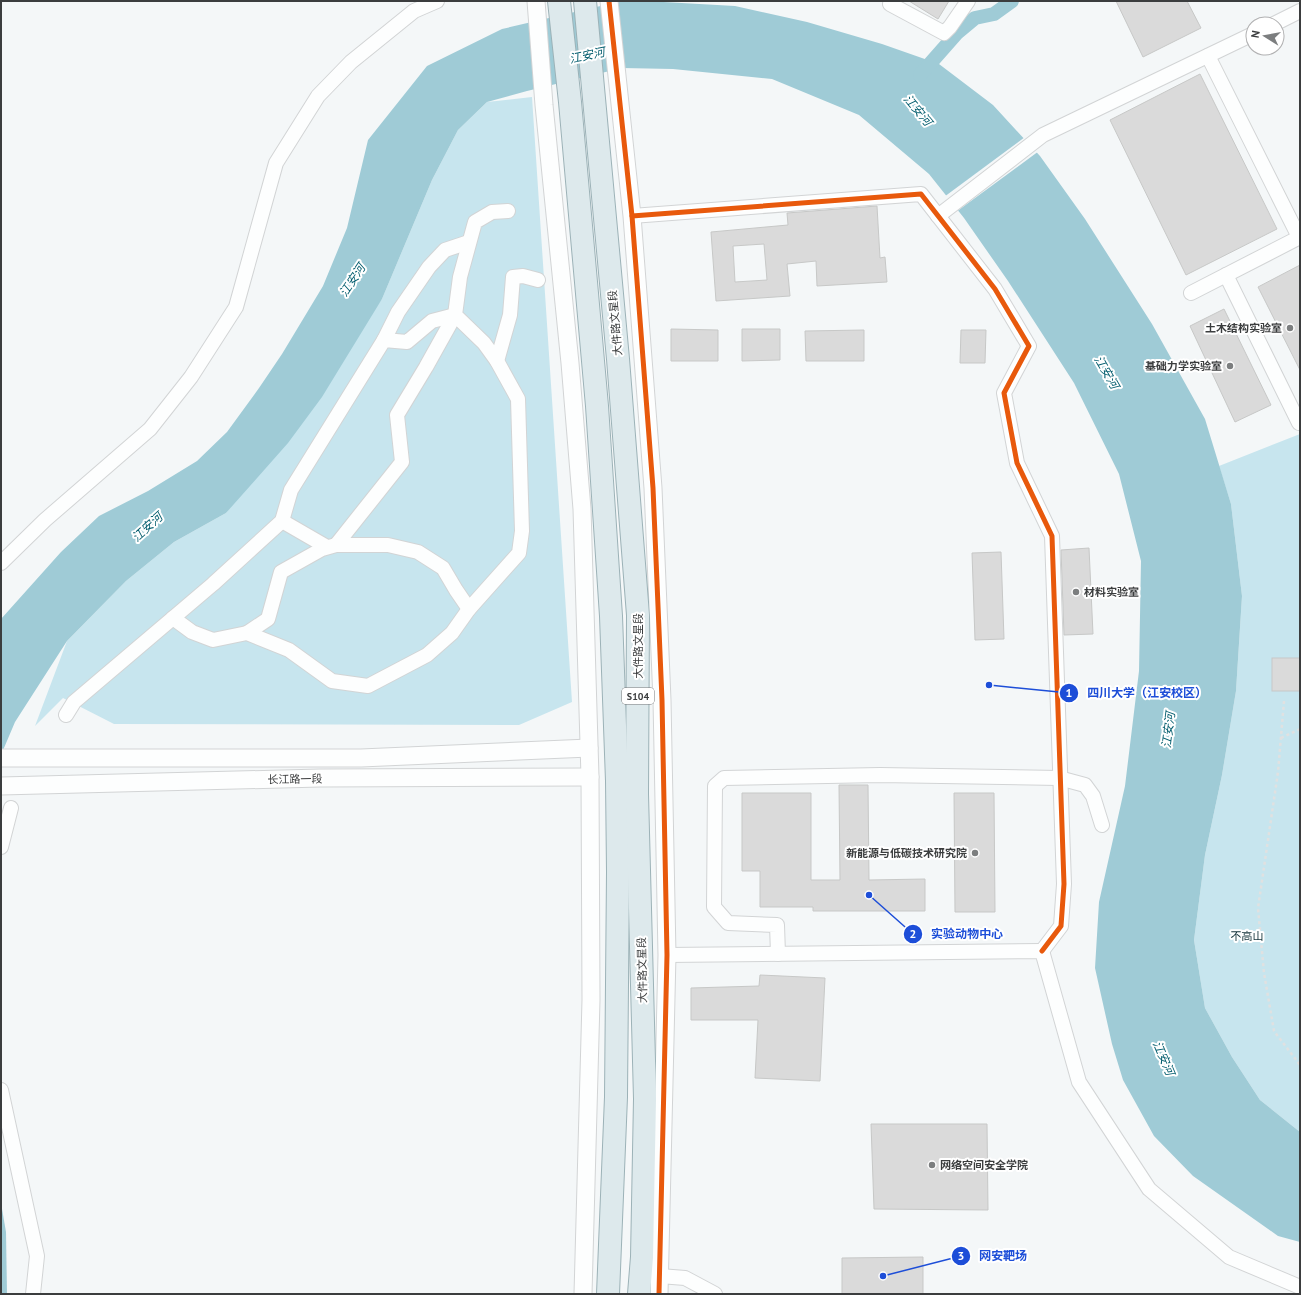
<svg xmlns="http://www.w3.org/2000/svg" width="1301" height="1295" font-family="'PT Sans','Noto Sans SC',sans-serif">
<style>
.green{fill:#c7e5ee}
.water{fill:#9fcbd6}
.pier{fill:#f4f7f8}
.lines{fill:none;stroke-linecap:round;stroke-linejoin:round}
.canal{stroke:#9fcbd6;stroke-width:14}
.building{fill:#dadada;stroke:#c7c8c7;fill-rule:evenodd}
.minor-casing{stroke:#d2d4d5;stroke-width:16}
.tertiary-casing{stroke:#d2d4d5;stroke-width:19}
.primary-casing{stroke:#9cb2b7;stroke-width:24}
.path{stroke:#e0e1e1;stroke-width:2.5;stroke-dasharray:3 3;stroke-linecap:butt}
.minor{stroke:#fdfefe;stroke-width:14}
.tertiary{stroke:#fdfefe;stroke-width:17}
.primary{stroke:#dde9ec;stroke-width:22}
.cycleway-casing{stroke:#fff;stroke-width:8}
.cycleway{stroke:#e8590c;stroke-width:5}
.poi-dot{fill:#7c7e7f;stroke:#fff;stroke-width:1.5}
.labels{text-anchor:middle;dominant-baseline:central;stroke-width:4;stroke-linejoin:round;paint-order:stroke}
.shield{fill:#fff;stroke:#767778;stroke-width:1}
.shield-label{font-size:10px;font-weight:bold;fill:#3b3d3e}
.street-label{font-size:11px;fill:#3b3d3e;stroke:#fff}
.poi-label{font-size:11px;font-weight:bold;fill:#3b3d3e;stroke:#fff;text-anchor:end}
.park-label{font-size:11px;fill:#123138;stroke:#fff}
.water-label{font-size:12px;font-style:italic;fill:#035d6e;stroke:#fff}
.leader{fill:none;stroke:#1d4ed8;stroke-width:1.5}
.callout-dot{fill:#1d4ed8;stroke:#fff;stroke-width:1.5}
.mark-label{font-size:12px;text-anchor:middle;font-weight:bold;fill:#fff}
.callout-label{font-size:12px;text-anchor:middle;font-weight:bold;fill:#1d4ed8;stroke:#fff;stroke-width:4;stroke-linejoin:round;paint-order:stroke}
</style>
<rect width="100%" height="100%" fill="#f4f7f8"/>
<g class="green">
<polygon points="532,97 572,702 519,725 114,724 63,698 35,726 67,641 126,581 174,542 226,513 382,299 432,180 458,130 487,102"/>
<polygon points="1300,434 1300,1132 1260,1100 1232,1057 1205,1008 1194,940 1205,855 1222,775 1236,691 1242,596 1231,504 1219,466"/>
</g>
<g class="water">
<polygon points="622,1 646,1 735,6 807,22 882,44 939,64 993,105 1040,156 1085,219 1152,324 1205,419 1231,504 1242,596 1236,691 1222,775 1205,855 1194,940 1205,1008 1232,1057 1260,1100 1300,1132 1300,1242 1278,1236 1193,1176 1154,1136 1123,1080 1112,1044 1095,968 1099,902 1125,786 1139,671 1141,561 1119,474 1074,383 1008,281 964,218 929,174 859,115 772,79 673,69 622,68 527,91 487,102 458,130 432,180 382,299 322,397 288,443 226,513 174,542 126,581 67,641 15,722 1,755 1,619 61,552 99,516 148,491 197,461 227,432 259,388 282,354 323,286 347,228 368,140 427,66 502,29"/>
<polygon points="1,1203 6,1232 7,1294 1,1294"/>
</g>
<polygon class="pier" points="1025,137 1039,151 956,212 944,197"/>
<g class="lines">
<polyline class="canal" points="920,75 957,33 975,18 994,14 1012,1"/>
</g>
<g class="building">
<polygon points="909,1 949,1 938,19"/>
<polygon points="1116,1 1187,1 1201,28 1143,57"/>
<polygon points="1200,74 1277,229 1186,275 1110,120"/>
<path d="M877,206L880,258L885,257L887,282L817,286L816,261L787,264L790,296L716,301L711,232L788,225L787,213ZM764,244L767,280L735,282L733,246Z"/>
<polygon points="1300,265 1300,370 1258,287"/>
<polygon points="1224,309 1271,405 1235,422 1190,326"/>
<polygon points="671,329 718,330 718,361 671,361"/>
<polygon points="742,329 780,329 780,360 742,361"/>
<polygon points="864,330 864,361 806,361 805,331"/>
<polygon points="961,330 986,330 985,363 960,363"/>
<polygon points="1089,548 1093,634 1064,635 1061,550"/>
<polygon points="1001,552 1004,639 975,640 972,553"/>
<rect x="1272" y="658" width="28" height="33"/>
<polygon points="839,785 868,785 869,880 925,879 925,911 813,911 813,907 760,907 760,871 742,871 742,793 811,793 811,880 840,880"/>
<polygon points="954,793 994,793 995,912 955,912"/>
<polygon points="760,975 825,978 820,1081 755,1078 758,1020 691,1020 691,988 759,986"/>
<polygon points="871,1124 987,1124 988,1210 874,1209"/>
<polygon points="923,1257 923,1294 842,1294 842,1258"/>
</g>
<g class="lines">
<g class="minor-casing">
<g id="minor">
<polyline points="890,4 944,33 950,27 968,1"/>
<polyline points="1274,24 1300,11"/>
<polyline points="1208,56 1299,237"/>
<polyline points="632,216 921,194 995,289 1029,346 1004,393 1017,463 1052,536 1064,884 1061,926 1042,951"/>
<polyline points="938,216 1043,135 1253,34"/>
<polyline points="1226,275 1299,423"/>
<polyline points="1191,293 1300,237"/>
<polyline points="384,340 398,312 429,267 445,250 469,242"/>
<polyline points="497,361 510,315 513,277 523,276 538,280"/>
<polyline points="282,521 327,547"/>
<polyline points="336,545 402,462 397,415 426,367 455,315"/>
<polyline points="1,563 45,520 150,429 191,377 236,307 276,163 318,96 351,62 414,11 437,1"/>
<polyline points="173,618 192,632 213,640 247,633 289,650 332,681 368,686 427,655 452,633 469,609 519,553 522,531 518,399 497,361 484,343 455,315 460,277 475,222 492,212 508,211"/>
<polyline points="247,633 268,619 281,572 322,549 336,545 388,545 418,552 443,568 456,590 469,609"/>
<polyline points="66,715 74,702 213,584 282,521 291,490 384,340 407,342 432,321 455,315"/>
<polyline points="1,847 11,808"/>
<polyline points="778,954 777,925 728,923 714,907 715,786 724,778 880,775 1059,778 1085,785 1093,796 1102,825"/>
<polyline points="667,955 1042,951 1079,1082 1149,1189 1229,1257 1300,1287"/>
<polyline points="1,1090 37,1256 33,1294"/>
<polyline points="660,1276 685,1278 715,1294"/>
</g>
</g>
<g class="tertiary-casing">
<g id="tertiary">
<polyline points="536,1 544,105 570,363 582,509 590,777 591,1000 583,1294"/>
<polyline points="609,1 632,216 653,488 662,700 667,955 659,1294"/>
<polyline points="1,758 361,758 589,748"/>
<polyline points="1,786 320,778 590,777"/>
</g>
</g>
<g class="primary-casing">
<g id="primary">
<polyline points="559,1 570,102 597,406 611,616 617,781 618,872 616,1097 608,1294"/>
<polyline points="585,1 618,359 638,615 637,794 645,1099 642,1257 639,1294"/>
</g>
</g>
<g class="path">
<polyline points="1284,701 1278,772 1258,908 1264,973 1274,1031 1300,1065"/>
<polyline points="1281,738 1300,729"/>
</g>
<use href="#minor" class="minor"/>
<use href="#tertiary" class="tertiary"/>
<use href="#primary" class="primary"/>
<g class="cycleway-casing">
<g id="cycleway">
<polyline points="609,1 632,216 653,488 662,700 667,955 659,1294"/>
<polyline points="632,216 921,194 995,289 1029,346 1004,393 1017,463 1052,536 1064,884 1061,926 1042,951"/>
</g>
</g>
<use href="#cycleway" class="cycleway"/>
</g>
<g class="poi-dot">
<circle cx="1290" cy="328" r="4"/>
<circle cx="1230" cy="366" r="4"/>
<circle cx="1076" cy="592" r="4"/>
<circle cx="975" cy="853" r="4"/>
<circle cx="932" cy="1165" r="4"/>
</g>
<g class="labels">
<rect class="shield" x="622" y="688" width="32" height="16" rx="3"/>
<g class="shield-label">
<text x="638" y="696">S104</text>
</g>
<g class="street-label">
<text transform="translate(615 323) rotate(-95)">大件路文星段</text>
<text transform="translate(638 646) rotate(-90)">大件路文星段</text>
<text transform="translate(295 779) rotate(-1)">长江路一段</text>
<text transform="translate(642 970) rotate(-91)">大件路文星段</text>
</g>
<g class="poi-label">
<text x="1282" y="328">土木结构实验室</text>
<text x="1222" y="366">基础力学实验室</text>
<text x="1084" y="592" text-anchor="start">材料实验室</text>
<text x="967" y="853">新能源与低碳技术研究院</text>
<text x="940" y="1165" text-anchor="start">网络空间安全学院</text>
</g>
<g class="park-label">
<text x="1247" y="936">不高山</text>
</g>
<g class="water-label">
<text transform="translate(587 55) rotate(-12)">江安河</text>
<text transform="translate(918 110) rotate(50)">江安河</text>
<text transform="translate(352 280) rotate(-56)">江安河</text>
<text transform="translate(1107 372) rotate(60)">江安河</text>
<text transform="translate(147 527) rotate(-42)">江安河</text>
<text transform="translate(1168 730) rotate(-83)">江安河</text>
<text transform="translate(1164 1058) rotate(67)">江安河</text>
</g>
</g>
<path class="leader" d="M989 685L1069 693M869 895L913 934M883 1276L961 1256"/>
<g class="callout-dot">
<circle cx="989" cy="685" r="4"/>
<circle cx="869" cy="895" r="4"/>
<circle cx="883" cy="1276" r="4"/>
<circle cx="1069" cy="693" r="10"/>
<circle cx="913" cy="934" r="10"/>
<circle cx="961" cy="1256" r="10"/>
</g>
<g class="mark-label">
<text x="1069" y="697">1</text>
<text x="913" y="938">2</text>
<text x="961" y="1260">3</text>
</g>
<g class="callout-label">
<text x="1147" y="697">四川大学（江安校区）</text>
<text x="967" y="938">实验动物中心</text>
<text x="1003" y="1260">网安靶场</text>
</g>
<rect width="1301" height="1295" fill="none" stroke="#3b3d3e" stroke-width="4"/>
<g transform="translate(1265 36) rotate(281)"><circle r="19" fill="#ffffff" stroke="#b1b1b2"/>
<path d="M0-3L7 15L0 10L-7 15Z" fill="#7c7e7f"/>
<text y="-6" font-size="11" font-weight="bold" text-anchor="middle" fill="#3b3d3e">N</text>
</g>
</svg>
